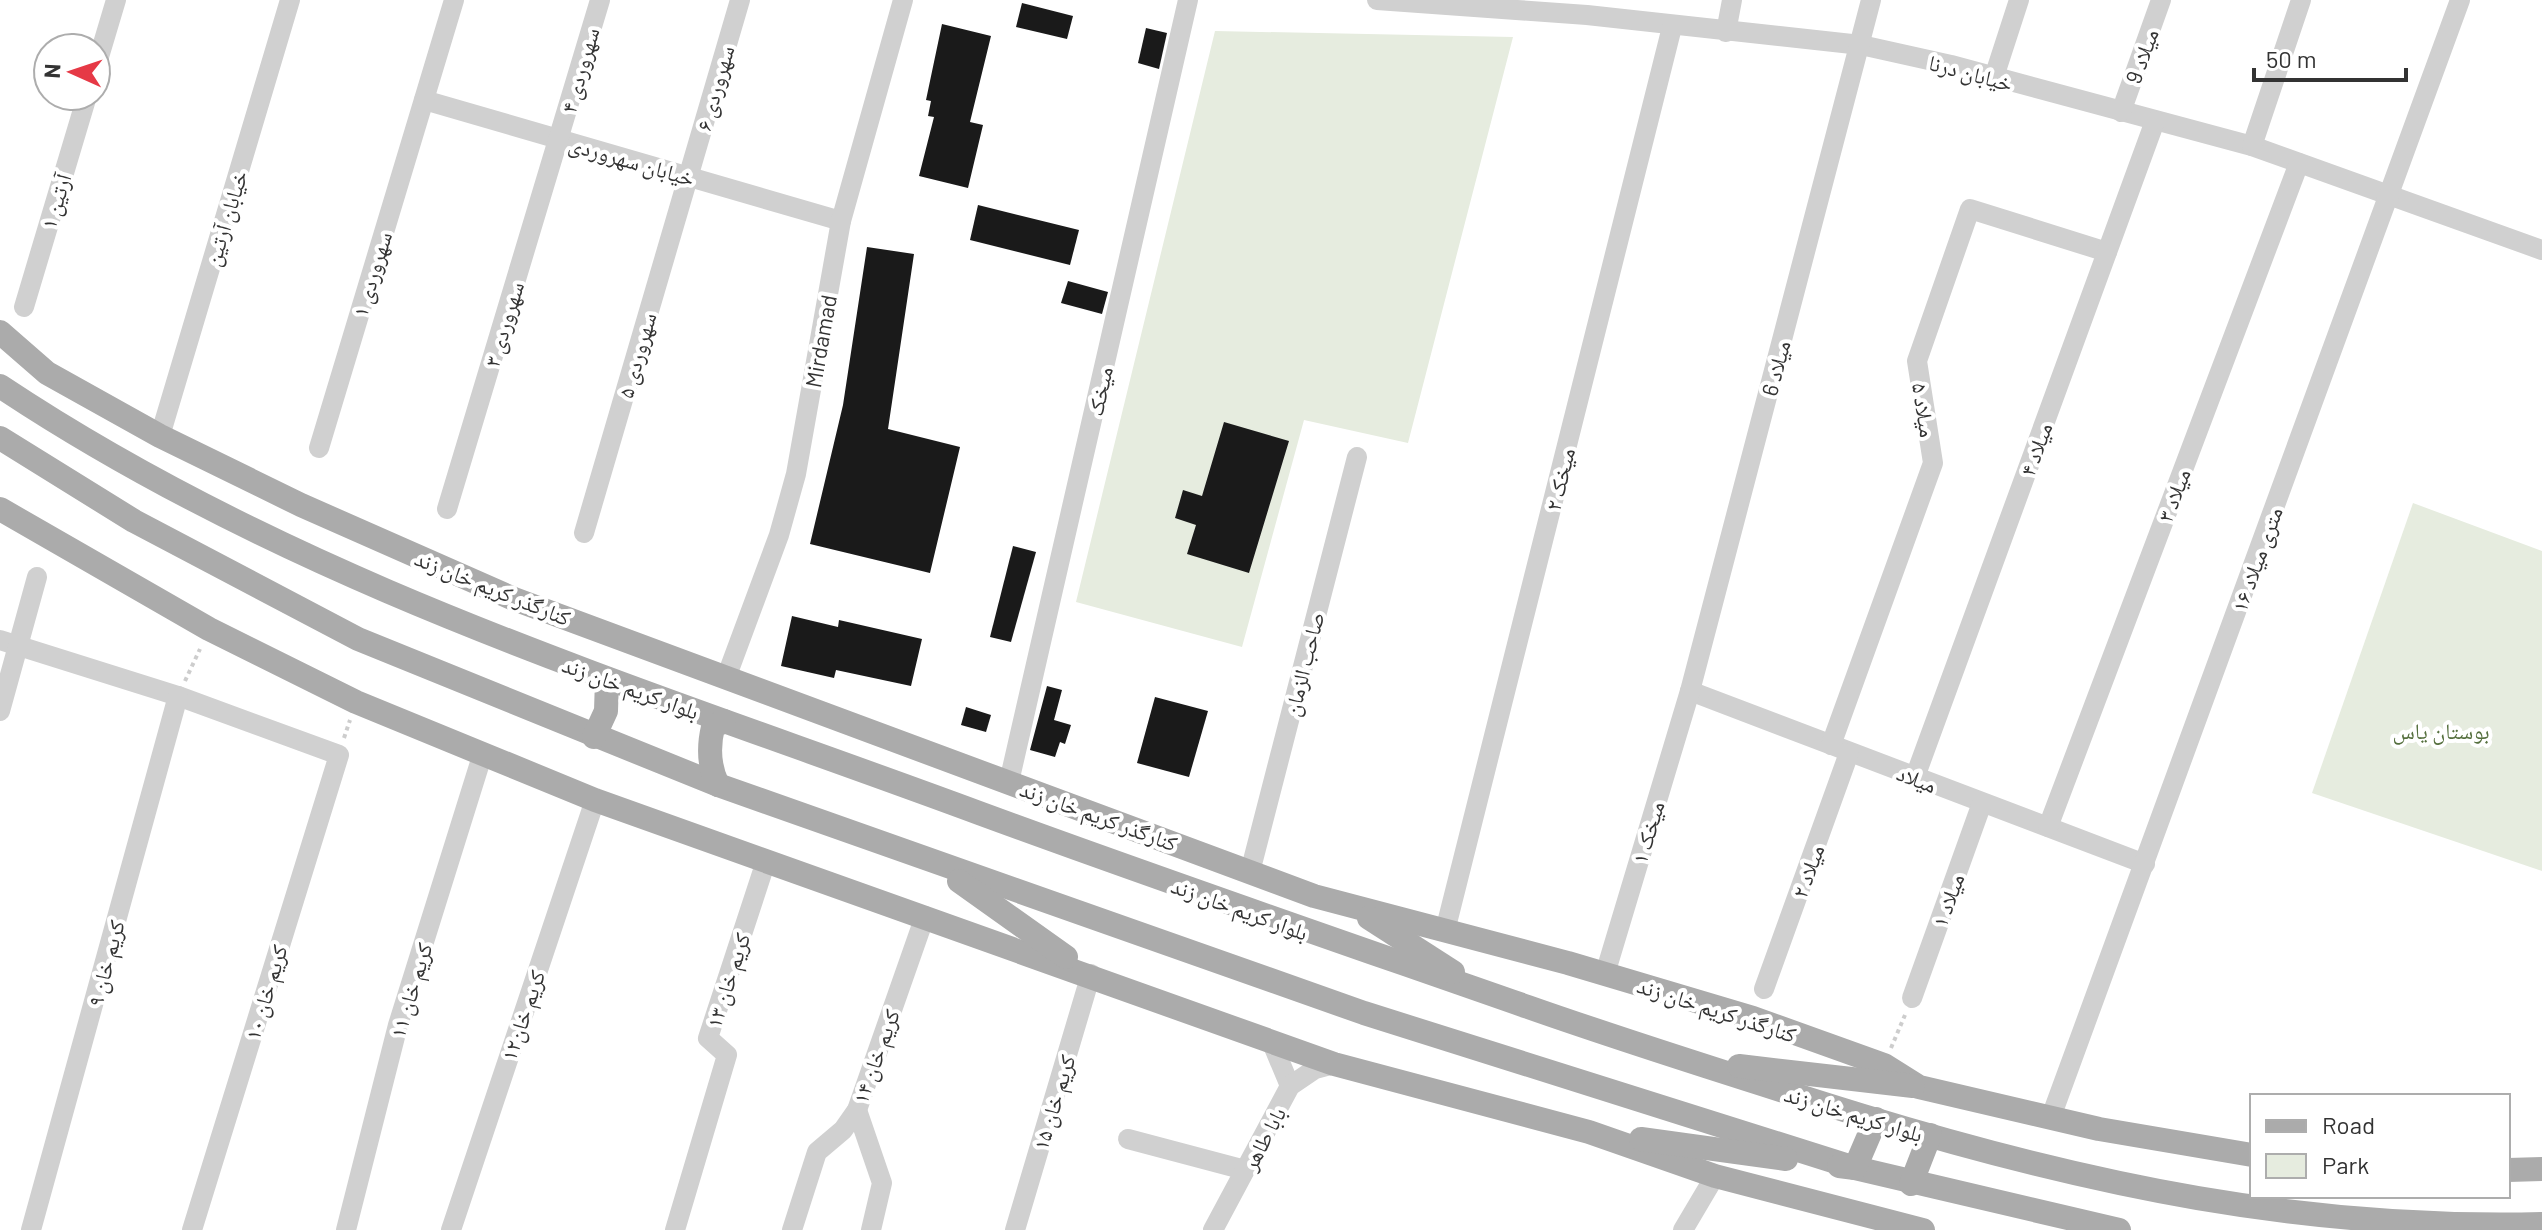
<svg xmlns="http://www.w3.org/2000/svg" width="2542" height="1230" font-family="Barlow,'Noto Naskh Arabic',sans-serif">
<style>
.green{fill:#e6ecdf}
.building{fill:#1a1a1a}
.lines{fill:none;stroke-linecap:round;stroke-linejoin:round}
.path{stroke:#cdcdcd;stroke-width:4;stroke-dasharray:4 4;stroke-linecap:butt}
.minor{stroke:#d0d0d0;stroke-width:20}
.major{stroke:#ababab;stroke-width:24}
.labels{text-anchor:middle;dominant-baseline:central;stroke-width:8;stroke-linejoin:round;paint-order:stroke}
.street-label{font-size:22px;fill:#333;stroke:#fff}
.park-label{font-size:22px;fill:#56703f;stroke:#fff}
</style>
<rect width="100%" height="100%" fill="#fff"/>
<g class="green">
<polygon points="1215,31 1513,37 1408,443 1304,420 1242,647 1076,602"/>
<polygon points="2413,503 2542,551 2542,871 2312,793"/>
</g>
<g class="building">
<polygon points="1022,3 1073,16 1067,39 1016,27"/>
<polygon points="942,24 991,36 970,122 983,125 968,188 919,176 934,117 928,116 931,101 926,100"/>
<polygon points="1146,28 1167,33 1159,69 1138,63"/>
<polygon points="978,205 1079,230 1070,265 970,240"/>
<polygon points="867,247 914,254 888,429 960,447 930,573 810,544 843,405"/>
<polygon points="1068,281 1108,292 1102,314 1061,303"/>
<polygon points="1224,422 1289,441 1249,573 1187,554 1196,525 1175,518 1183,490 1202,496"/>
<polygon points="1013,546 1036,552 1011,642 990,637"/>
<polygon points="792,616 838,627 839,620 922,639 911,686 836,670 834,678 781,666"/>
<polygon points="1047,686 1062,690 1054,720 1071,725 1065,744 1060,742 1055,757 1030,750"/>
<polygon points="1155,697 1208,711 1189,777 1137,763"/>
<polygon points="966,707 991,715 986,732 961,725"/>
</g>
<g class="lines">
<g class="path">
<polyline points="185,681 200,649"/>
<polyline points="344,738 350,720"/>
<polyline points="1891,1048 1905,1015"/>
</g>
<g class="minor">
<polyline points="1377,0 1587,15 1861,45 1951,65 2252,146 2542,250"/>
<polyline points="1726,32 1732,0"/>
<polyline points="96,67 116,0"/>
<polyline points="1994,77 2019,0"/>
<polyline points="424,100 841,221"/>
<polyline points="2121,112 2161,0"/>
<polyline points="2252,146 2301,0"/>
<polyline points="24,307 87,96"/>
<polyline points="160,436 290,0"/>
<polyline points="319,448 454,0"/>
<polyline points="447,509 600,0"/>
<polyline points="584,533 740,0"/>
<polyline points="0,640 178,696 339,755 192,1230"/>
<polyline points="726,678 779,535 796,474 841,221 903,0"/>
<polyline points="1690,691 2145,864"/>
<polyline points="0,711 37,577"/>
<polyline points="1831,745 1933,463 1917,361 1970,209 2107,252"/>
<polyline points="1915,777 2155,121"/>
<polyline points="1009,782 1188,0"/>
<polyline points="2048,827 2299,163"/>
<polyline points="1250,872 1357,457"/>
<polyline points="1445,931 1672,27"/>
<polyline points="1605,974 1690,691 1871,0"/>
<polyline points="1764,989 1849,753"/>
<polyline points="1912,998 1982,803"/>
<polyline points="1272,1043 1290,1086"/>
<polyline points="857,1110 882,1183 871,1230"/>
<polyline points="2051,1117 2460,0"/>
<polyline points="1128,1139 1245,1170"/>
<polyline points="31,1230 178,696"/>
<polyline points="346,1230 398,1025 483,753"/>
<polyline points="451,1230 595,800"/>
<polyline points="675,1230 727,1055 708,1038 766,861"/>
<polyline points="792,1230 817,1152 843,1130 857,1110 925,916"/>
<polyline points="1015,1230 1091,974"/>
<polyline points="1213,1230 1290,1086 1315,1069 1334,1064"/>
<polyline points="1683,1230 1715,1176"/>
</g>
<g class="major">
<polyline points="0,332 47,373 160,436 301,505 514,599 1314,896 1568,963 1753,1018 1884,1065 1919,1087 2099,1129 2252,1155"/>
<path d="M0,386C302,587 642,688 979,813C1161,880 1345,943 1528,1007C1639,1046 1751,1081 1863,1116C2090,1185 2303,1230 2542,1224"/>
<polyline points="0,438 134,521 358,639 718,785 1364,1013 1855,1168 2119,1230"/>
<polyline points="0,509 209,629 356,702 595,800 1334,1064 1589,1132 1715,1176 1923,1230"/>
<polyline points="594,737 606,711 607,679"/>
<path d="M718,785C709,767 708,748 713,727L724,721"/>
<polyline points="959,881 1066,957"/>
<polyline points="1369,918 1453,972"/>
<polyline points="1739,1066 1913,1086"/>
<polyline points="1641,1139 1786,1159"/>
<polyline points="1839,1166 1855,1168 1876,1119"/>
<polyline points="2508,1170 2542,1169"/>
<polyline points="1911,1184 1930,1135"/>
</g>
</g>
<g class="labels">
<g class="street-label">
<text transform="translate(2141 56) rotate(-70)">میلاد 9</text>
<text transform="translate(579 70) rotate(-74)">سهروردی ۴</text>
<text transform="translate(1971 72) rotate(15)">خیابان درنا</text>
<text transform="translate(714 88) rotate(-74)">سهروردی ۶</text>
<text transform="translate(632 160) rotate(16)">خیابان سهروردی</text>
<text transform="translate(55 201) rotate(-73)">آرتین ۱</text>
<text transform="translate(225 218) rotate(-73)">خیابان آرتین</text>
<text transform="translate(371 274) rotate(-73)">سهروردی ۱</text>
<text transform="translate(503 324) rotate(-73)">سهروردی ۳</text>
<text transform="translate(820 341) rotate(-80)">Mirdamad</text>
<text transform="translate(636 355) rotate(-74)">سهروردی ۵</text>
<text transform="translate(1775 368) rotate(-75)">میلاد 6</text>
<text transform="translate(1099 391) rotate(-77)">میخک</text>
<text transform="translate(1925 410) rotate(81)">میلاد ۵</text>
<text transform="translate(2035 449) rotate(-70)">میلاد ۴</text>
<text transform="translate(1559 479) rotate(-76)">میخک ۲</text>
<text transform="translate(2173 495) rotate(-69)">میلاد ۳</text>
<text transform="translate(2256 559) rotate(-70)">۱۶ متری میلاد</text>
<text transform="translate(493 587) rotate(22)">کنارگذر کریم خان زند</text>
<text transform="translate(1303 664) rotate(-76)">صاحب الزمان</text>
<text transform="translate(631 687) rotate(20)">بلوار کریم خان زند</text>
<text transform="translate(1917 778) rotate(21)">میلاد</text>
<text transform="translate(1099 815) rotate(20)">کنارگذر کریم خان زند</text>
<text transform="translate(1647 832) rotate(-73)">میخک ۱</text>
<text transform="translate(1807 871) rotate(-70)">میلاد ۲</text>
<text transform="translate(1947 900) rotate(-70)">میلاد ۱</text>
<text transform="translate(1240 908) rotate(20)">بلوار کریم خان زند</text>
<text transform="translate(105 963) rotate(-75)">کریم خان ۹</text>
<text transform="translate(727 980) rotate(-72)">کریم خان ۱۳</text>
<text transform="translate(410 990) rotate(-73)">کریم خان ۱۱</text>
<text transform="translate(265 992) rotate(-73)">کریم خان ۱۰</text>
<text transform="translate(1717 1009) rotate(18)">کنارگذر کریم خان زند</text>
<text transform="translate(522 1015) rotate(-71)">کریم خان۱۲</text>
<text transform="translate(875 1056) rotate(-70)">کریم خان ۱۴</text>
<text transform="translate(1053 1102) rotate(-73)">کریم خان ۱۵</text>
<text transform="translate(1854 1113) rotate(17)">بلوار کریم خان زند</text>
<text transform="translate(1263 1138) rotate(-62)">بابا طاهر</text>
</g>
<g class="park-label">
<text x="2441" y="730">بوستان یاس</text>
</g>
</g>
<rect x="2250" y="1094" width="260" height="104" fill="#ffffff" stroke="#adadad" stroke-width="2"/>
<rect x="2266" y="1120" width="40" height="12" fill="#ababab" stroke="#adadad" stroke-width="2"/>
<text x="2322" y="1134" font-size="24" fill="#333333">Road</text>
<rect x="2266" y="1154" width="40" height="24" fill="#e6ecdf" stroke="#adadad" stroke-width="2"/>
<text x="2322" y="1174" font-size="24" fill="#333333">Park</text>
<g transform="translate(72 72) rotate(273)"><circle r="38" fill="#ffffff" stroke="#adadad" stroke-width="2"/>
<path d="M0-6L14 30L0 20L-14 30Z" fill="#e63946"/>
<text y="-12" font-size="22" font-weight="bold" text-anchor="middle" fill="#333333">N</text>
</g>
<path d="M2254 68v12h152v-12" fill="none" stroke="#333333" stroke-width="4"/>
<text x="2266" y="68" font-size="24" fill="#333333" stroke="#ffffff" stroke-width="6" paint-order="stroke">50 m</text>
</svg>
